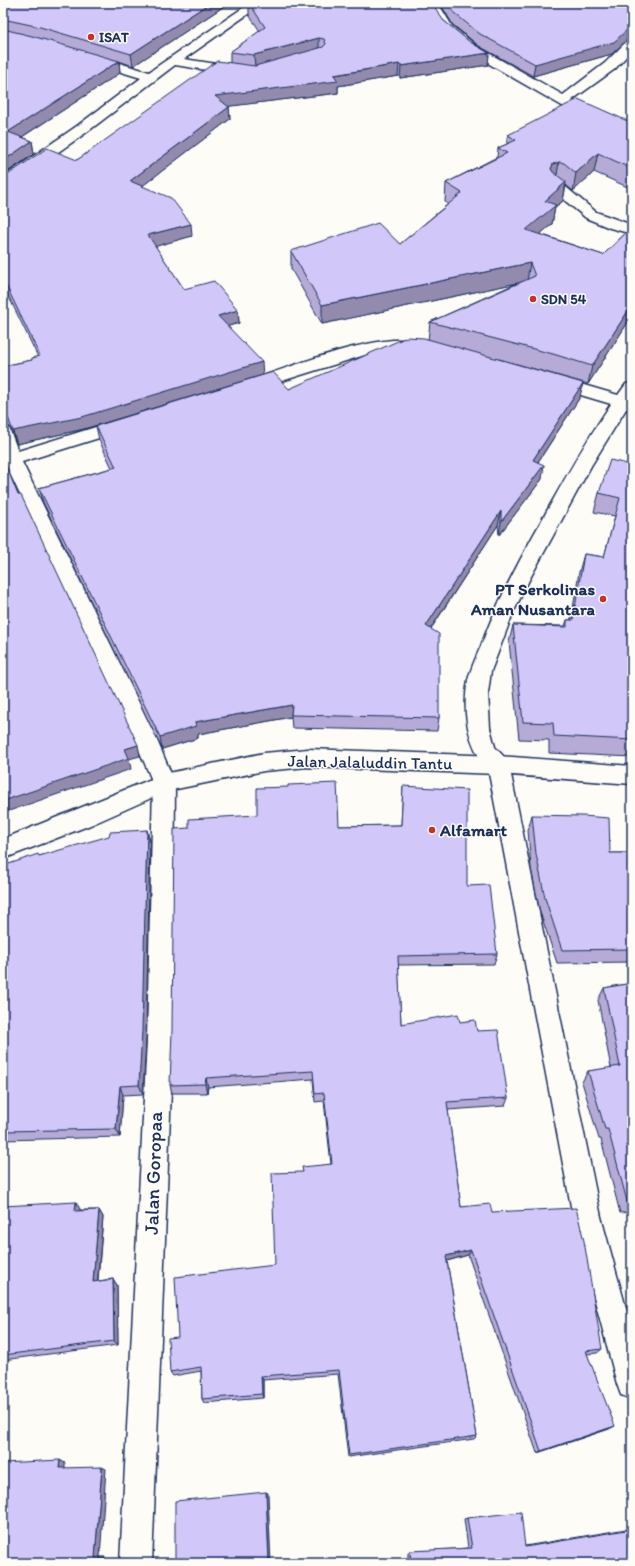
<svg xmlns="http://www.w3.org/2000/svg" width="635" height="1566" font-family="Itim,sans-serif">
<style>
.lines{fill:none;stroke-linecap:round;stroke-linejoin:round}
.street-casing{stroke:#1b2f5e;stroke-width:3}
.highway-casing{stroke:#1b2f5e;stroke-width:3}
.street{fill:#fdfcf7;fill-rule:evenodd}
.highway{fill:#fdfcf7;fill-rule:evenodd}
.wall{fill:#b5abd6;stroke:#1b2f5e}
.shaded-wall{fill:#938bae;stroke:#1b2f5e}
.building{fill:#d2c7f9;stroke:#1b2f5e}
.poi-dot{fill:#c8321e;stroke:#fdfcf7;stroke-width:1.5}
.labels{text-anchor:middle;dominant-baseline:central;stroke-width:3;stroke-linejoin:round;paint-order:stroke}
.far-poi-label{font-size:14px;font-weight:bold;fill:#1b2f5e;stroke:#fdfcf7;text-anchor:start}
.poi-label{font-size:17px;font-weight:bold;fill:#1b2f5e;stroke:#fdfcf7;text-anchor:end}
.street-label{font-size:17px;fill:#1b2f5e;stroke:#fdfcf7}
.near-street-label{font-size:20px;fill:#1b2f5e;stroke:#fdfcf7}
</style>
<rect width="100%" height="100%" fill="#fdfcf7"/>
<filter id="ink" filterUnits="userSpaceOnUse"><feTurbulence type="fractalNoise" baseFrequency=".025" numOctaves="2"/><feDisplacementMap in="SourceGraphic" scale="8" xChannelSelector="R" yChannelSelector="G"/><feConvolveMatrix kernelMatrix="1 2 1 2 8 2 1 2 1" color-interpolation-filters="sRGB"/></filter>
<g filter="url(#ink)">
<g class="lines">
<g class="street-casing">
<g id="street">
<polygon points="250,3 264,3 184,59 243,68 244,71 243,74 238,75 175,65 87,132 8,187 3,188 3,177 77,126 141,78 88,62 86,59 88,56 96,56 149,72"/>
<polygon points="426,3 438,3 452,26 478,47 563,95 605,63 628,40 632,39 632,50 615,69 572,100 632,131 632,140 571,111 470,53 443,31"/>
<polygon points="556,182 561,183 596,212 632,225 632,234 610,228 586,218 551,189 549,186 551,183"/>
<path d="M393,340H406L425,342L427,346L425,350L419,351L393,350L368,354L250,391L244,390L242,386L244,382C293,367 342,345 393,340Z"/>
<path d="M553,376L618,395L626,384L632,383V411L626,409L591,466L529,580L513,613L491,671L488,693L490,728L495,747L506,759L509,765L601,1217L632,1330V1399L621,1395L617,1384L573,1217L488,768C467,746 462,710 468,680C471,668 476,657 481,646C495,607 514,571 534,534C559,490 582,446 611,404L547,385L545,381L547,377Z"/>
<polygon points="125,418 131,420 134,424 131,428 22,462 156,738 175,783 173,1040 152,1563 120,1563 147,1040 153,783 134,738 7,467 3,468 3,426 9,428 18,451"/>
</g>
</g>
<g class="highway-casing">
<polygon id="highway" points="308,749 498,756 632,766 632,784 498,774 308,767 264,771 167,791 93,824 3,859 3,839 164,774 264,753"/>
</g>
<use href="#street" class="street"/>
<use href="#highway" class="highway"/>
</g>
<g class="wall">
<polygon points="3,3 229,3 133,66 119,61 120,73 22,137 32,141 34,154 3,175"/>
<polygon points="249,3 443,20 470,42 489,53 488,65 400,78 398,76 338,86 338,93 229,106 230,119 142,186 192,236 155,246 184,289 238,310 239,323 228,326 263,375 84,429 17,444 10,427 3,425 3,366 32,360 38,357 3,285 3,176 77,160 230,63 230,52 260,31 249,15"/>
<polygon points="440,3 632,3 632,38 628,39 612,54 533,76 479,46 453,25"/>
<polygon points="632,123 632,189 594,172 573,191 566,185 563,201 555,207 552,224 540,234 603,255 632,227 632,316 588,384 549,373 499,359 580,397 538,462 542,479 499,535 498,525 431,629 439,718 437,731 292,728 291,717 198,734 198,738 162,749 43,502 39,488 112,468 99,440 96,426 289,389 428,340 430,322 517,283 322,324 291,269 291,251 400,244 448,204 445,202 446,183 497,157 498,148 507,144 508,135"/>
<polygon points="632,465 632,757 549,753 549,740 519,739 509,642 513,625 565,626 567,620 571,620 579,572 584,554 604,557 615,516 594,512 599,493"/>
<polygon points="403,786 467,886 497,954 494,964 398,965 401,1024 460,1022 477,1031 508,1098 505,1106 448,1110 461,1207 492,1212 602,1349 597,1353 587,1354 609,1429 537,1453 468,1255 447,1261 477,1436 474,1439 348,1457 338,1374 263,1380 263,1398 204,1403 202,1399 201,1371 173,1376 170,1372 178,1337 275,1265 302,1172 331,1164 324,1101 315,1102 313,1079 208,1087 207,1093 172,1093 170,1085 339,826 401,825"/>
<polygon points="532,815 610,853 632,853 632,962 557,963 540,912 531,868 528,830"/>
<polygon points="147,830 150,842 146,1040 143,1094 123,1095 120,1137 3,1140 3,1141 3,866 39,856"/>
<polygon points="632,983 632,1212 620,1213 601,1139 599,1139 582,1082 588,1071 611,1068 598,1000 604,988"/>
<polygon points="3,1206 80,1209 80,1210 99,1210 103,1217 98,1281 113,1279 117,1285 118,1345 3,1360"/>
<polygon points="467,1518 525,1546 632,1528 632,1563 408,1563 408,1552 468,1548 464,1519"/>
</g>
<g class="shaded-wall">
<polygon points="210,3 229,3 133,66 131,54"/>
<polygon points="243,3 248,3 243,6"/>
<polygon points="632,26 632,38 628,39 612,54 533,76 535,64"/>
<polygon points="319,38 319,50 255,67 254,55"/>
<polygon points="489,53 488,65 400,78 401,66"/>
<polygon points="119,61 120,73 11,144 8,132"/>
<polygon points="399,64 398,76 338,86 338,93 215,108 215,96"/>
<polygon points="229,107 230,119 132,194 130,181"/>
<polygon points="32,141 34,154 3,175 3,161"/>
<polygon points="598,153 594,172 573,191 576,173"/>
<polygon points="559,162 556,181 551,169 553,164"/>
<polygon points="566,182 563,201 555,207 552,224 524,248 526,230 545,201"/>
<polygon points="191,224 192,236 150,248 148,235"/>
<polygon points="530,263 527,281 322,324 322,305"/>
<polygon points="632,305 632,316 588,384 592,366"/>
<polygon points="238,310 239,323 219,329 218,316"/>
<polygon points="262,362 263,375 84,429 17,444 13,431"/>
<polygon points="583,383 580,397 530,474 533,460"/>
<polygon points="544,465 542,479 499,535 501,522"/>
<polygon points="501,511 498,525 424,639 426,626"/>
<polygon points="292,705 291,717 198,734 198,738 162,749 160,737 195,722"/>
<polygon points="138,745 140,756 129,759 131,769 3,813 3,801 125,749"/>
<polygon points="147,830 150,842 146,1040 143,1094 139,1085"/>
<polygon points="206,1078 208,1087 207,1093 205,1084"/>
<polygon points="120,1086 123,1095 120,1137 116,1129"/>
<polygon points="76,1202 80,1209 80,1217 75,1211"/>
<polygon points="99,1210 103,1217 97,1287 93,1282"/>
<polygon points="471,1250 468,1255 443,1262 446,1256"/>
<polygon points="113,1279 117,1285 118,1345 114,1341"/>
<polygon points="261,1376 263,1380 263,1398 262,1394"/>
<polygon points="615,1426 609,1429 537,1453 541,1451"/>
<polygon points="60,1460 65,1463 65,1470 59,1468"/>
<polygon points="102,1467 106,1469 100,1558 95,1558"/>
<polygon points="266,1492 268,1493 271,1563 269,1563"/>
<rect x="100" y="1557" width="5" height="6"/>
</g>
<g class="building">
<polygon points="3,3 210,3 131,54 40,27 3,19"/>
<polygon points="249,3 432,3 443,20 470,42 489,53 401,66 399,64 334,75 338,81 215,96 229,107 130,181 171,198 191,224 148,235 184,289 214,281 238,310 218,316 262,362 82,417 13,431 7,415 3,414 3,366 32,360 32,358 40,356 3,279 3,176 6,176 47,148 77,160 217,61 255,66 323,47 326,44 324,39 319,38 254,55 230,52 265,27"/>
<polygon points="448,3 632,3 632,26 630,27 614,42 535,64 480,34 454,13"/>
<polygon points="3,29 32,36 119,61 8,132 32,141 3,161"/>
<polygon points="578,99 632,123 632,169 598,153 576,173 564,163 559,162 553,164 551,169 553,172 566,182 545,201 556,205 526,230 603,255 632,227 632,305 592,366 553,354 430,322 535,276 530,263 322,305 291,251 378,223 400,244 462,193 446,183 507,153 498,148 516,140 508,135"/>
<polygon points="407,337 424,338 583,383 533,460 544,465 501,522 501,511 426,626 439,634 439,718 291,715 292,705 195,722 196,726 160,737 39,488 116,467 96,426 273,372 289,389"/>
<polygon points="3,458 18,495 21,495 138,745 125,749 129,758 3,801"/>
<polygon points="610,460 632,465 632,740 554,736 553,723 523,722 513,625 567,627 567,620 573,620 584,554 604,557 620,498 599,493"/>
<polygon points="337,783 339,826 401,825 403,786 467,790 467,886 489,885 497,954 398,956 401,1024 458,1014 460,1022 475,1020 477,1031 498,1030 508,1098 447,1102 461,1207 490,1204 492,1212 576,1208 584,1241 602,1349 586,1351 615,1426 541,1451 471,1250 446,1256 477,1436 349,1455 339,1370 261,1376 262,1394 202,1399 201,1367 170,1372 168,1338 178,1337 175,1277 275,1265 272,1173 303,1172 302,1167 332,1164 324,1093 315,1094 313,1071 206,1078 205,1084 170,1085 172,1031 174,829 189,828 189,819 257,815 257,788 288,787 288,785"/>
<polygon points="532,815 582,816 609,818 610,853 632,853 632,949 562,950 545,898 536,854"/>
<polygon points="147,830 142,1031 139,1085 120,1086 116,1129 3,1131 3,866 38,854 39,856 109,836 110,832"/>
<polygon points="632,983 632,1204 628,1205 608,1129 605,1129 588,1071 620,1066 604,988"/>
<polygon points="76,1202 75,1211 99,1210 93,1282 113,1279 114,1341 3,1355 3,1206"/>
<polygon points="60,1460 59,1468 102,1467 95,1558 100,1557 100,1563 3,1563 3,1463"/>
<polygon points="266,1492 269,1563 175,1563 175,1501"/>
<polygon points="521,1512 525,1547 632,1529 632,1563 411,1563 410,1551 472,1548 467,1518"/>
</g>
</g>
<g class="poi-dot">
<circle cx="91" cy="37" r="4"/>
<circle cx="533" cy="299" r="4"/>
<circle cx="603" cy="599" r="4"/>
<circle cx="432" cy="830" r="4"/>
</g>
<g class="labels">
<g class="far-poi-label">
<text x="99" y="37">ISAT</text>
<text x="541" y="299">SDN 54</text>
</g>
<g class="poi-label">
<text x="595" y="589">PT Serkolinas<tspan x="595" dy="20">Aman Nusantara</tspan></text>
<text x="440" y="830" text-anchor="start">Alfamart</text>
</g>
<g class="street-label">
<text transform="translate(370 762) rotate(1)">Jalan Jalaluddin Tantu</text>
</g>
<g class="near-street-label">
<text transform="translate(153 1173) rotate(-88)">Jalan Goropaa</text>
</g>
</g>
<rect width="635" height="1566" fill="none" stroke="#fdfcf7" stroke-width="16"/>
<rect x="8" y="8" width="619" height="1550" fill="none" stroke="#1b2f5e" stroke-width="1.5" filter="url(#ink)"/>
</svg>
